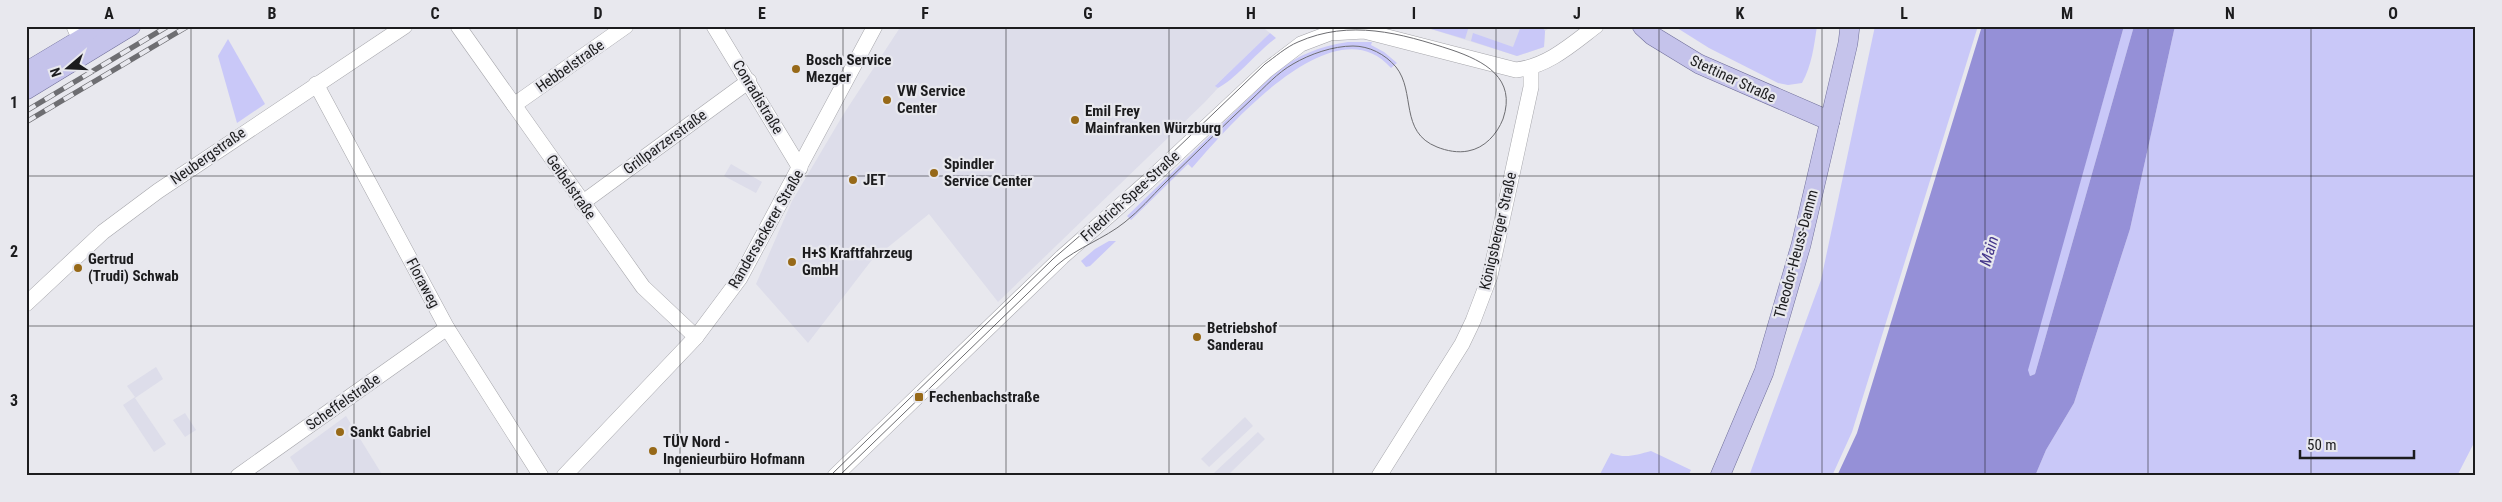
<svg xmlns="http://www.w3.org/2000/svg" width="2502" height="502" font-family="'Roboto Condensed',sans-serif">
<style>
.built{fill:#ddddea}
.green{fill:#c9c8f8}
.water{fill:#9590d7}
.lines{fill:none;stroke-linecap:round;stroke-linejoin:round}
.minor-casing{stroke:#a6a6ab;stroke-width:16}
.major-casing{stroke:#706f9a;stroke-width:20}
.minor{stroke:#fff;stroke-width:15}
.major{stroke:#c5c3eb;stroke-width:19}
.tram{stroke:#6e6e72;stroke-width:1}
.rail-casing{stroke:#6e6e72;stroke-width:5.5}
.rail{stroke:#e8e8ee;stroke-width:4;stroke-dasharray:11;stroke-linecap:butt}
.grid{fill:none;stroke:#1c1c1e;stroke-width:1;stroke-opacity:0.55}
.poi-dot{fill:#976918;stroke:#e8e8ee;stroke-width:2}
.labels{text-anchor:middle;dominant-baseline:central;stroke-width:4.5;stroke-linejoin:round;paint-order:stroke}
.poi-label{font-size:15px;font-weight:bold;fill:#1c1c1e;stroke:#e8e8ee;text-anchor:start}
.street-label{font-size:15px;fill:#1c1c1e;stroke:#e8e8ee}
.water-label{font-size:16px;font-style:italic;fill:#45378b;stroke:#e8e8ee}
.neatline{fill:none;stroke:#1c1c1e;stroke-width:2}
.grid-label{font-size:16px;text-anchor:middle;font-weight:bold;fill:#1c1c1e}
</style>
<rect width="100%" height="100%" fill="#e8e8ee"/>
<g class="built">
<polygon points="901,26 1261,26 1270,33 1216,85 1218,88 1205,102 998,302 929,214 871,261 808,343 756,284 792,201 843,115"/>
<polygon points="1421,26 1552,26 1545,31 1544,47 1517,56"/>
<polygon points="731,164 762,182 756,193 724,176"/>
<polygon points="156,367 163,379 135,398 166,444 154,452 123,405 135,397 127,386"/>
<polygon points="185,413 196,430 185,437 173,420"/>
<polygon points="346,416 383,476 302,476 290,457"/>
<polygon points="1245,417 1253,426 1209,467 1201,459"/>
<polygon points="1258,432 1265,439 1227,476 1217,476 1214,473"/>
</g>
<g class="green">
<polygon points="1421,26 1451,26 1458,29 1459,26 1469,26 1465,39"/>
<polygon points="1521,26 1543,28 1545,31 1544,47 1517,56 1471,41 1473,33 1513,47"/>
<path d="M1674,26H1817C1814,46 1812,65 1802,83L1788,85L1778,83L1709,48Z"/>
<polygon points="1875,26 1978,26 1852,432 1832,476 1749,476 1821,280"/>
<polygon points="2124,26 2134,26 2035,374 2030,376 2027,370"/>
<polygon points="2175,26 2476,26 2476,439 2457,476 2035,476 2046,450 2074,403 2130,229"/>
<path d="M1270,33L1276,38C1258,51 1235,80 1218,88L1215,86Z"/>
<polygon points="228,39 265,104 237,123 218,56"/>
<path d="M1348,42H1372L1371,45L1384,52L1397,63L1391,68C1334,2 1227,128 1192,168L1188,164L1131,220L1127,216L1276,72C1298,55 1320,46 1348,42Z"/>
<polygon points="1109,241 1116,241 1090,266 1086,267 1081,261 1095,249"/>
<path d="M1651,451L1691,470L1688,476H1599L1611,453C1625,459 1636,455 1651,451Z"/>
</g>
<polygon class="water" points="1982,26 2124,26 2028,370 2030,376 2035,374 2134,26 2175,26 2130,229 2074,403 2046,450 2035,476 1837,476 1857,433"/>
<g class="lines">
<g class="minor-casing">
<g id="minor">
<polyline points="74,26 80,40"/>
<polyline points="458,26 643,287 696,337"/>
<polyline points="714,26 800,168"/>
<polyline points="316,84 447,328 541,476"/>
<polyline points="514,105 626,26"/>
<polyline points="582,203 749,81"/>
<polyline points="26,304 103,232 158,191 405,26"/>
<polyline points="238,476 447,328"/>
<polyline points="564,476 696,337 740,278 875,26"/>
<path d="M835,476L1062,257L1147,182L1267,70L1301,44L1330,33L1364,31L1516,70C1548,66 1571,45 1596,26"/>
<polyline points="1379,476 1462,344 1473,321 1490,276 1531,87 1531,68"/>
</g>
</g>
<g class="major-casing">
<g id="major">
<polyline points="1642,26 1653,36 1699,64 1830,121"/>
<polyline points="26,72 103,26"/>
<polyline points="26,90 131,26"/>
<polyline points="1720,476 1764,372 1801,245 1848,43 1850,26"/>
</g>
</g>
<use href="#minor" class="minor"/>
<use href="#major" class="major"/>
<path class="tram" d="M830,476L1053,259L1142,182L1265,64C1275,57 1286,47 1298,42C1350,19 1400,33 1452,50C1484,61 1517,78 1503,119C1497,134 1485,148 1468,151C1458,153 1447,151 1437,147C1399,132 1416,92 1396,67C1385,54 1369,46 1353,46C1333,46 1310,54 1293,64C1277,73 1265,87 1252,99C1222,127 1193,156 1164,184C1152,196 1139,211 1125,222C1104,239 1078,247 1057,265L839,476"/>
<g class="rail-casing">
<g id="rail">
<polyline points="26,111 168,26"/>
<polyline points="26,122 188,26"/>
</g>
</g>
<use href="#rail" class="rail"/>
</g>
<path class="grid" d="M191,26V476M354,26V476M517,26V476M680,26V476M843,26V476M1006,26V476M1169,26V476M1333,26V476M1496,26V476M1659,26V476M1822,26V476M1985,26V476M2148,26V476M2311,26V476M26,176H2476M26,326H2476"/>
<g class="poi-dot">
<circle cx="796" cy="69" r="5"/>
<circle cx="887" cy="100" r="5"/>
<circle cx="1075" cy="120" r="5"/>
<circle cx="934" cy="173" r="5"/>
<circle cx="853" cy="180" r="5"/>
<circle cx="792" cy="262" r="5"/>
<circle cx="78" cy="268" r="5"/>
<circle cx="1197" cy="337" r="5"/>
<rect x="914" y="392" width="10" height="10" rx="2.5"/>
<circle cx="340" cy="432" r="5"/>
<circle cx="653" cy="451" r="5"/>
</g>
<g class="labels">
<g class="poi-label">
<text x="806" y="60">Bosch Service<tspan x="806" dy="17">Mezger</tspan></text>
<text x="897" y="91">VW Service<tspan x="897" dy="17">Center</tspan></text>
<text x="1085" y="111">Emil Frey<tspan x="1085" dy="17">Mainfranken Würzburg</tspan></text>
<text x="944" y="164">Spindler<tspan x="944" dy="17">Service Center</tspan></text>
<text x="863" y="180">JET</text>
<text x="802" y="253">H+S Kraftfahrzeug<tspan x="802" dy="17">GmbH</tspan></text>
<text x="88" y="259">Gertrud<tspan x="88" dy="17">(Trudi) Schwab</tspan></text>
<text x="1207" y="328">Betriebshof<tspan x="1207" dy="17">Sanderau</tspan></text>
<text x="929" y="397">Fechenbachstraße</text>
<text x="350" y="432">Sankt Gabriel</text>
<text x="663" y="442">TÜV Nord -<tspan x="663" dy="17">Ingenieurbüro Hofmann</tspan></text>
</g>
<g class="street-label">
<text transform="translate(570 66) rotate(-35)">Hebbelstraße</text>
<text transform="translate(1733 79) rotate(25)">Stettiner Straße</text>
<text transform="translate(758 97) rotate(59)">Conradistraße</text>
<text transform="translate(665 142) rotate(-36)">Grillparzerstraße</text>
<text transform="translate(208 156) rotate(-35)">Neubergstraße</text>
<text transform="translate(571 187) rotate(55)">Geibelstraße</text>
<text transform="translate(1130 196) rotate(-42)">Friedrich-Spee-Straße</text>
<text transform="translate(766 229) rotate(-60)">Randersackerer Straße</text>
<text transform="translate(1498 231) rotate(-77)">Königsberger Straße</text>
<text transform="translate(1796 254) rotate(-75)">Theodor-Heuss-Damm</text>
<text transform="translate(423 283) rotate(62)">Floraweg</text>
<text transform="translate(343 402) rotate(-35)">Scheffelstraße</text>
</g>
<g class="water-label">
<text transform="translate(1989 251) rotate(-74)">Main</text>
</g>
</g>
<rect width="2502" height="502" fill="none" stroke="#e8e8ee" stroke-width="55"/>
<g transform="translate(68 68) rotate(251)" stroke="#e8e8ee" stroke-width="4" paint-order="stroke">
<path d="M0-4L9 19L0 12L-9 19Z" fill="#1c1c1e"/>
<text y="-8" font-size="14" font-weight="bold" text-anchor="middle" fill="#1c1c1e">N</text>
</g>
<path d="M2300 450v8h114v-8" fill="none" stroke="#1c1c1e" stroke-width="2.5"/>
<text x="2307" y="450" font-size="15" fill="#1c1c1e" stroke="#e8e8ee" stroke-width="4" paint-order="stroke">50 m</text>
<rect x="28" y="28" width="2446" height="446" class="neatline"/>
<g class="grid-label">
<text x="109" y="19">A</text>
<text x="272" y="19">B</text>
<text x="435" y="19">C</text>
<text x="598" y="19">D</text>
<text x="762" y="19">E</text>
<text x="925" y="19">F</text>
<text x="1088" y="19">G</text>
<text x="1251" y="19">H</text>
<text x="1414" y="19">I</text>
<text x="1577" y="19">J</text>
<text x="1740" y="19">K</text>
<text x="1904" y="19">L</text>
<text x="2067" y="19">M</text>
<text x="2230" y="19">N</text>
<text x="2393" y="19">O</text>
<text x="14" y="108">1</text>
<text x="14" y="257">2</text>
<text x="14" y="406">3</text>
</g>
</svg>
